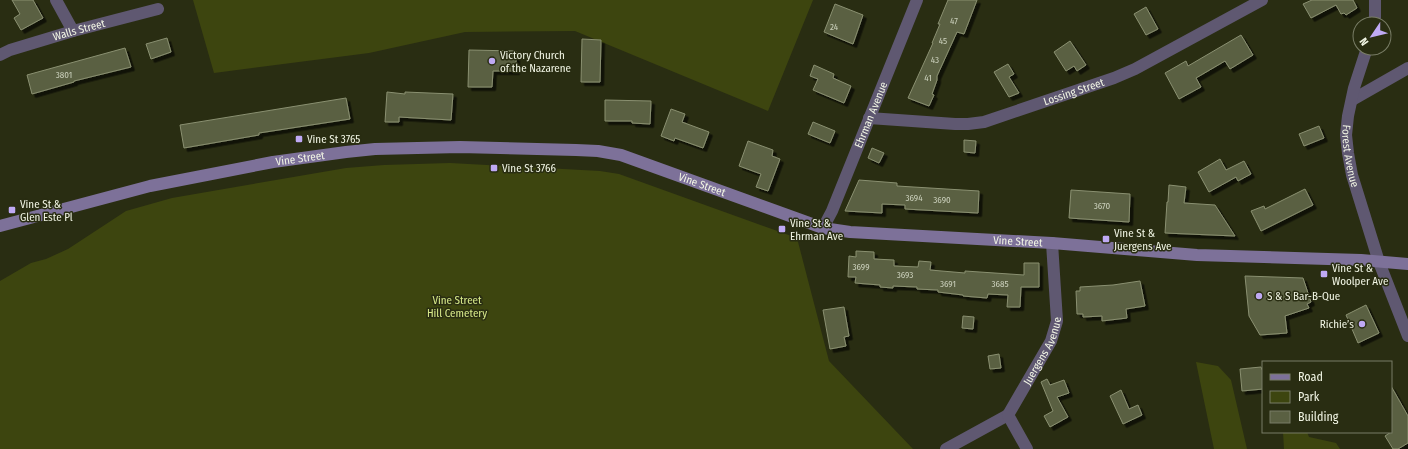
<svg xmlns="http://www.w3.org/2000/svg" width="1408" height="449" font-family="'Fira Sans Condensed',sans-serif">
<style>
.green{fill:#3d450f}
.building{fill:#5a6042;stroke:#8a9071;filter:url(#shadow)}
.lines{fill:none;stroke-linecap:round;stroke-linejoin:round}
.minor{stroke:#5f5871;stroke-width:12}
.tertiary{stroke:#5f5871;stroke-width:12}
.secondary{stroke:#7d7199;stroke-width:12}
.poi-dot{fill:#bfa9f4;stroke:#292d12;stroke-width:1.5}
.labels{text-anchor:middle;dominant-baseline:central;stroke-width:3;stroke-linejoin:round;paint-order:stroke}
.number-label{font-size:9px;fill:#cbd0bc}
.street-label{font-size:11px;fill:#f1f5e4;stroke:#292d12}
.poi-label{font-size:11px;fill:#f1f5e4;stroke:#292d12;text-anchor:start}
.park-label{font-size:11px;fill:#d8ea8a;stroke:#292d12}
</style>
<defs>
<filter id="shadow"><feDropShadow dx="3.5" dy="3.5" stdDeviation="0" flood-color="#0009"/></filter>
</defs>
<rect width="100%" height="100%" fill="#292d12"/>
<g class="green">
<polygon points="193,0 813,0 768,111 575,31 465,32 369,53 214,73"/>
<polygon points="450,163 600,171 619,174 797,238 829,361 913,449 0,449 0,281 31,263 46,259 68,249 126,211 172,198 346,168 384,165"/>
<polygon points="1196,362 1218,366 1231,380 1247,449 1214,449"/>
<polygon points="1283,432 1307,432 1309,437 1336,443 1340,449 1284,449"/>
</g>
<g class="building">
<polygon points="12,0 33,0 43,18 21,30 14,18 20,14"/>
<polygon points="948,0 977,0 964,34 957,32 937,76 937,80 932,94 934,95 929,106 908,98 933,43 932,43 940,24 938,24"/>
<polygon points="1312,0 1353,0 1357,8 1346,15 1344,13 1341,14 1336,5 1311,18 1303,4"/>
<polygon points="835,4 863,15 853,44 824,32"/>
<polygon points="1146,7 1158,29 1146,35 1134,14"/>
<polygon points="1241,35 1253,55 1230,69 1225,61 1196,78 1201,87 1179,99 1165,73 1186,61 1188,66"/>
<polygon points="167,38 171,52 151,59 146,44"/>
<polygon points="582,39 601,40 600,82 581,82"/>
<polygon points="1070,41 1086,65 1077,71 1074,66 1066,71 1054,52"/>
<polygon points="125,48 131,67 74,81 74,82 32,94 27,75"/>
<polygon points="469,50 516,51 516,71 493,71 492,87 468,87"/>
<polygon points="1008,64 1014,74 1009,77 1019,93 1009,97 994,72"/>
<polygon points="814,65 834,74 833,78 851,86 844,103 813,90 818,79 810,76"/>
<polygon points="387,92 405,94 405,92 453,94 451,120 399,117 399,122 385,122"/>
<polygon points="346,98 350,119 259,133 259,135 184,148 180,125"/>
<polygon points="605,100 651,101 650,124 632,123 632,121 605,121"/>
<polygon points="671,109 685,114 682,122 709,132 703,148 675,138 674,141 661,136"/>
<polygon points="813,122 835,131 830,143 808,134"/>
<polygon points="1319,126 1324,138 1304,146 1299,134"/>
<polygon points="964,140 976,141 975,153 964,152"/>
<polygon points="748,141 773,150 772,156 780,159 768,191 756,187 761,174 739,166"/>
<polygon points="872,148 884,153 879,163 868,158"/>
<polygon points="1220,159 1226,170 1244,161 1251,174 1238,181 1236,177 1209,192 1198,172"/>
<polygon points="859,180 897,183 897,186 979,191 978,213 905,209 905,205 882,204 882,213 845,211"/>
<polygon points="1169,185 1186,187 1184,203 1215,205 1235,236 1165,233 1167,202 1168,202"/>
<polygon points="1305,189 1313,205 1261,231 1251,211 1264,206 1265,209"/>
<polygon points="1071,190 1130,194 1129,222 1069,218"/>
<polygon points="856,251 874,252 874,259 894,260 894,266 918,267 919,261 931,262 930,270 965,273 965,271 1024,275 1024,263 1039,263 1039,287 1021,287 1020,307 1007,307 1008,295 988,294 987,298 963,296 963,295 938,292 938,290 917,289 917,287 893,286 893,288 880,287 880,285 855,283 856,277 848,277 849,256 856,257"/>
<polygon points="1245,276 1303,278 1311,302 1307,304 1309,308 1285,316 1287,333 1260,335 1249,316"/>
<polygon points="1140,281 1145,306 1126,309 1127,318 1102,321 1102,316 1083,317 1083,314 1077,314 1076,291 1080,291 1080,287 1113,285"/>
<polygon points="1366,305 1379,333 1358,343 1346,315"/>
<polygon points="844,307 849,336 844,337 846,346 830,349 823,310"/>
<polygon points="963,316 974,317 973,329 962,328"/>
<polygon points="999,354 1001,368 990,369 988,356"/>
<polygon points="1261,367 1262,370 1263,370 1263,389 1242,391 1240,369"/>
<polygon points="1047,379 1050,385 1064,380 1069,393 1057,397 1068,417 1050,427 1044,416 1053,411 1041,382"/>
<polygon points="1391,386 1408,416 1408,443 1398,449 1393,449 1385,436 1391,432"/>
<polygon points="1121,390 1129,409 1138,405 1142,415 1123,424 1110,396"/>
</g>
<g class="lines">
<g class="minor">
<polyline points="56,0 73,31"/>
<path id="s1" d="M0,55L10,50L73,31L158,9"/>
<polyline points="1352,100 1408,68"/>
<path id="s2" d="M869,118L955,124H968L984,122L1114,78L1135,69L1262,0"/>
<path id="s3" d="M823,228L832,211L917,0"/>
<polyline points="946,449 1008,415"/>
<path id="s4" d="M1027,449L1008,415L1051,341L1057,321L1052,243"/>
</g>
<g class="tertiary">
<polyline points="1374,24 1375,20 1375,0"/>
<path id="s5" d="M1367,48L1354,88L1348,116L1346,135L1348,153L1352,175L1379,262L1408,336"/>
</g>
<path class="secondary" id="s6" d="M0,226L150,186L273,162L346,152L375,149L460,147L576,150L598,151L621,155L823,228L850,232L1052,243L1197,255L1361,260L1408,264"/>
</g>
<g class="poi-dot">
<circle cx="492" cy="61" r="4"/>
<rect x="295" y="135" width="8" height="8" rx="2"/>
<rect x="490" y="164" width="8" height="8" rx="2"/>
<rect x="8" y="206" width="8" height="8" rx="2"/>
<rect x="778" y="225" width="8" height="8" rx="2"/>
<rect x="1102" y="235" width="8" height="8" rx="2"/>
<rect x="1320" y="270" width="8" height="8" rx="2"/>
<circle cx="1259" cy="296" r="4"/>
<circle cx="1362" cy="324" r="4"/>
</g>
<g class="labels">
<g class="number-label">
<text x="954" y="21">47</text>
<text x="834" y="27">24</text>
<text x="943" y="41">45</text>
<text x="935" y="60">43</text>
<text x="64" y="75">3801</text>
<text x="928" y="78">41</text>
<text x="914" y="198">3694</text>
<text x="942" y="200">3690</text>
<text x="1102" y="206">3670</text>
<text x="861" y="267">3699</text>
<text x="905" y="275">3693</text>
<text x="948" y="284">3691</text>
<text x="1000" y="284">3685</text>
</g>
<g class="street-label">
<text stroke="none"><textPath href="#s1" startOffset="83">Walls Street</textPath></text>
<text stroke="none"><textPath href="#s2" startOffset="210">Lossing Street</textPath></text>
<text stroke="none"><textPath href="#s3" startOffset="123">Ehrman Avenue</textPath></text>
<text stroke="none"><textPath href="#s5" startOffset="111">Forest Avenue</textPath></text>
<text stroke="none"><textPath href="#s6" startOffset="308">Vine Street</textPath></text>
<text stroke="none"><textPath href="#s6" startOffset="716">Vine Street</textPath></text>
<text stroke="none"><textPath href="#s6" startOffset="1040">Vine Street</textPath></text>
<text stroke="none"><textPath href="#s4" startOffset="112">Juergens Avenue</textPath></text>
</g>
<g class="poi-label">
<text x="500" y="55">Victory Church<tspan x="500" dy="13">of the Nazarene</tspan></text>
<text x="307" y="139">Vine St 3765</text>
<text x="502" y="168">Vine St 3766</text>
<text x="20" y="204">Vine St &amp;<tspan x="20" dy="13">Glen Este Pl</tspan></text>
<text x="790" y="223">Vine St &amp;<tspan x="790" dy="13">Ehrman Ave</tspan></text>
<text x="1114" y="233">Vine St &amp;<tspan x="1114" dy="13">Juergens Ave</tspan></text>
<text x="1332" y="268">Vine St &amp;<tspan x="1332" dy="13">Woolper Ave</tspan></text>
<text x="1267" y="296">S &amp; S Bar-B-Que</text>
<text x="1354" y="324" text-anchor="end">Richie’s</text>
</g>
<g class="park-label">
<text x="457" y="300">Vine Street<tspan x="457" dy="13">Hill Cemetery</tspan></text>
</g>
</g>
<rect x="1262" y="361" width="130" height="72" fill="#292d12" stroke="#797d66"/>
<rect x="1270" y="374" width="20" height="6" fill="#7d7199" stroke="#797d66"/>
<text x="1298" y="381" font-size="12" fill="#f1f5e4">Road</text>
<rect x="1270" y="391" width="20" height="12" fill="#3d450f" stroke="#797d66"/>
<text x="1298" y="401" font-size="12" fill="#f1f5e4">Park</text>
<rect x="1270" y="411" width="20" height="12" fill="#5a6042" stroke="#797d66"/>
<text x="1298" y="421" font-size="12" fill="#f1f5e4">Building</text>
<g transform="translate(1372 36) rotate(235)"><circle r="19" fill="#292d12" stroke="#797d66"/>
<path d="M0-3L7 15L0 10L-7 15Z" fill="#bfa9f4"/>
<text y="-6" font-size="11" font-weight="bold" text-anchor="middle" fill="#f1f5e4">N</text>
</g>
</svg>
